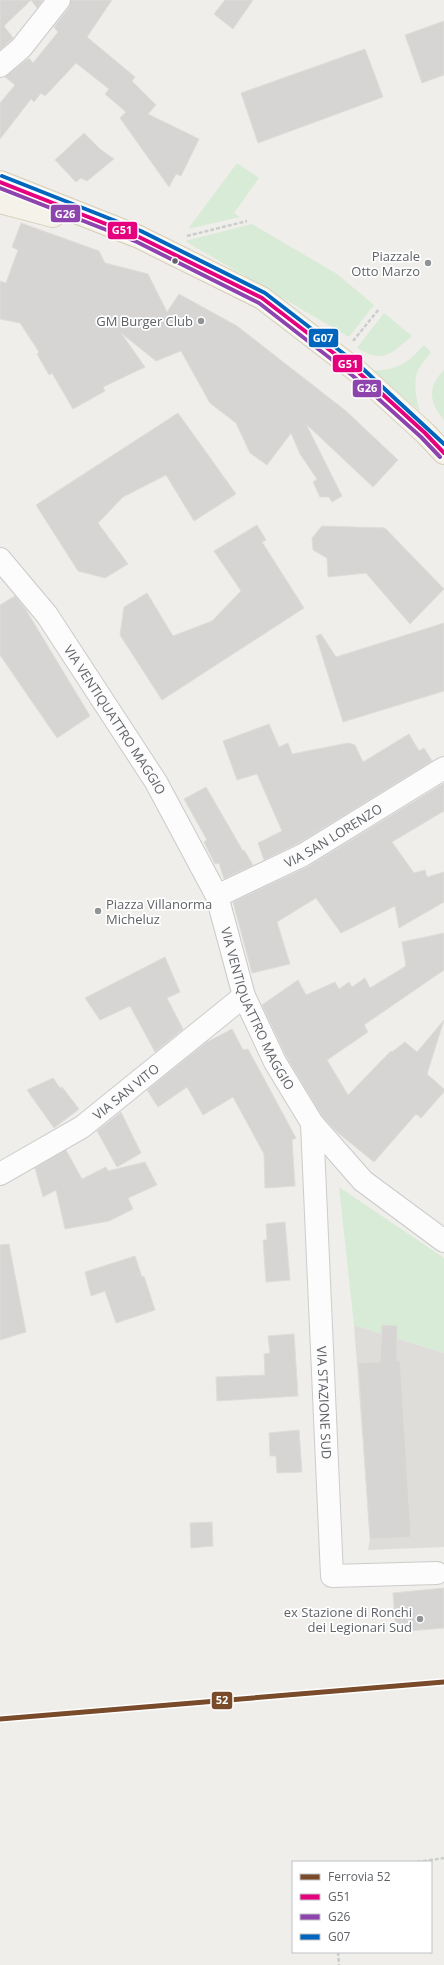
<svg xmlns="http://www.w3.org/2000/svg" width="444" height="1965" font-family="'Open Sans',sans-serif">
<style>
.industrial{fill:#dfddda}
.green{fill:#d8ebd6}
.building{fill:#d6d5d3;stroke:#deddd9}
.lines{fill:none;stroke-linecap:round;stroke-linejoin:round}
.street-casing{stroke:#cbcccc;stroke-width:24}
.secondary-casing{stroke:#cacacb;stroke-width:24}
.primary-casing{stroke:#d7ceb8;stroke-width:24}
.path{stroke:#cacfcc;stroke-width:2.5;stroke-dasharray:4 2;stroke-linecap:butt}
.street{stroke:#fdfcfc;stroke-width:22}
.secondary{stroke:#fdfcfc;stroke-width:22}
.primary{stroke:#f4f2e9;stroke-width:22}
.bus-1-casing{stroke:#fff;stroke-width:7}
.bus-2-casing{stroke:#fff;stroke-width:7}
.bus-3-casing{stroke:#fff;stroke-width:7}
.bus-1{stroke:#e5007d;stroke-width:4}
.bus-2{stroke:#8e44ad;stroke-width:4}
.bus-3{stroke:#0065bd;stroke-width:4}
.rail-1-casing{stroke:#fff;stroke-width:8}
.rail-1{stroke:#7a4b2a;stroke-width:5}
.bus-dot{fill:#5f6368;stroke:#fff;stroke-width:1.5}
.poi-dot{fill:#919496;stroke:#fff;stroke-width:1.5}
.labels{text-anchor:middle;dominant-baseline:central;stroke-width:3.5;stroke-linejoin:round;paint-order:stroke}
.poi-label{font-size:13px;fill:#5f6368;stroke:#fff;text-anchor:end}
.street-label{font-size:13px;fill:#5f6368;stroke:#fff}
.line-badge{stroke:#fff;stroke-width:1.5}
.badge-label{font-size:11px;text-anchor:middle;font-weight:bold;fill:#fff}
</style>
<rect width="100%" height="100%" fill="#efeeea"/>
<polygon class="industrial" points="354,1325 444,1353 444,1547 368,1550 370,1539"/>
<g class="green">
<polygon points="237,163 259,178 234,213 240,217 188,229"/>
<polygon points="252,224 337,274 374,305 349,337 185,241"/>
<path d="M384,313L412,336C391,354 383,364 357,348Z"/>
<path d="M424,345L431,352C427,358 421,364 418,370C413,382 416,399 420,411L372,371C398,369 406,365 424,345Z"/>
<path d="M444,370V420C429,402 427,387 444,370Z"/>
<polygon points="339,1187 444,1258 444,1353 354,1325"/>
</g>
<g class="building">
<polygon points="0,0 43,0 37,8 31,0 4,26 13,38 0,50"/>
<polygon points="71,0 112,0 87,37 135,77 132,81 156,105 148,114 199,139 181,176 176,174 169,187 120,118 126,112 105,94 109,89 76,63 45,96 41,93 34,102 31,99 0,139 0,103 15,85 5,77 29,58 33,63 58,32 54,27 69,8"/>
<polygon points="225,0 253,0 233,29 214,14"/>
<polygon points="444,21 444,75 422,83 405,35"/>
<polygon points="365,49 383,97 258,143 241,93"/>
<polygon points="84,133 100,149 114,159 87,181 81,178 76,182 55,160"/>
<polygon points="21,223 99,251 105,263 148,274 167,312 179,294 237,326 346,411 398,460 373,487 306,424 342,496 332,502 329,497 320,497 313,482 317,479 300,454 291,433 267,465 250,453 236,423 210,403 181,351 156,361 121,333 145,367 103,387 105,391 73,409 52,373 49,375 37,354 39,352 20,323 0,319 0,281 6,283 18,250 12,247"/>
<polygon points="178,413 236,494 194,521 166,475 123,497 98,523 128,564 105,578 78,571 36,505"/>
<polygon points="257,525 266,540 262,542 304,608 162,700 120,635 124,607 147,593 173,636 212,621 241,591 214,551"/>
<polygon points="322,526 385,528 444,589 410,624 366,573 328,577 327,558 313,550 312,538"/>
<polygon points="15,596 26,610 90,716 57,738 0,655 0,605"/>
<polygon points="444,623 444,691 343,722 316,636 321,634 336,657"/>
<polygon points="269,724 279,747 288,743 292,754 348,743 355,745 363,762 409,734 419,751 424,748 432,761 297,844 264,860 258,843 282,831 257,774 237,780 223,741"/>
<polygon points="444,783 444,811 392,842 414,873 425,870 427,877 444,872 444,902 399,928 395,906 341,933 316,898 277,922 290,964 252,973 233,902 309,866"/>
<polygon points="206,787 243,851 244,850 253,865 224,879 219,863 215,864 204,842 207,840 184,799"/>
<polygon points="444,933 444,970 364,1025 368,1032 327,1060 348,1095 391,1051 392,1052 405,1042 417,1052 444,1020 427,1074 444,1089 444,1092 421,1118 416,1114 374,1162 337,1132 322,1116 286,1056 262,1005 298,980 306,995 335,982 339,989 349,982 352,987 365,978 370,988 406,966 402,942"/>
<polygon points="165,957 180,992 167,998 183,1029 155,1052 130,1006 100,1020 85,998"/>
<polygon points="232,1029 243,1050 248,1049 296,1138 292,1140 295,1186 265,1188 264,1154 233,1097 203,1115 187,1087 158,1107 147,1090 207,1042"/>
<polygon points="53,1078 60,1088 62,1087 79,1109 54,1128 27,1090"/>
<polygon points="121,1112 141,1153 117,1167 97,1131"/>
<polygon points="66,1150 82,1179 106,1167 108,1171 145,1162 157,1185 128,1198 133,1209 109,1221 65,1229 56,1190 43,1197 35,1168"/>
<polygon points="285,1222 290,1280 266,1282 263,1240 267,1240 266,1224"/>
<polygon points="9,1244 26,1332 0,1340 0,1245"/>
<polygon points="135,1256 142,1277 144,1276 155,1310 116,1323 105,1291 91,1296 85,1272"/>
<polygon points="382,1325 397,1326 397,1361 400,1360 411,1537 370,1539 358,1363 380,1362"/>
<polygon points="294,1334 298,1396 217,1401 216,1377 265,1375 264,1354 270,1353 268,1336"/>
<polygon points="299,1430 302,1472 277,1473 276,1456 270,1456 269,1433"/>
<polygon points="212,1522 213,1546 191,1548 190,1523"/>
<polygon points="444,1588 444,1628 396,1632 393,1593"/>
</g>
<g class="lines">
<g class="street-casing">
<g id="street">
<path id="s1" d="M217,896L303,855L444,768"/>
<path id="s2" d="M312,1123L332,1576L437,1573"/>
<path id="s3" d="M0,1174L82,1127L244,996"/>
</g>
</g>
<g class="secondary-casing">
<g id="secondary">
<polyline points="0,66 21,48 59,0"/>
<path id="s4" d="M0,559L47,615L156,782L217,896L244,996L275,1062L312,1123L363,1181L444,1241"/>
</g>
</g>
<g class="primary-casing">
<g id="primary">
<polyline points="0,182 139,237 262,298 357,371 425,433 444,453"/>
<polyline points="0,202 53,216"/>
</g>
</g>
<g class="path">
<polyline points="187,236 247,221"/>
<polyline points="353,341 379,309"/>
<polyline points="417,1862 444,1858"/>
<polyline points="338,1952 339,1965"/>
</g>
<use href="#street" class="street"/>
<use href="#secondary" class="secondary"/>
<use href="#primary" class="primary"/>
<g class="bus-1-casing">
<polyline id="bus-1" points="0,182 139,237 262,298 357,371 425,433 444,453"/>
</g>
<g class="bus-2-casing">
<polyline id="bus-2" points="0,188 137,242 259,303 353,376 421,437 440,457"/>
</g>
<g class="bus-3-casing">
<polyline id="bus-3" points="2,176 141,231 265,293 361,367 444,444"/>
</g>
<use href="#bus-1" class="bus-1"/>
<use href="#bus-2" class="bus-2"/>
<use href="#bus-3" class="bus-3"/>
<g class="rail-1-casing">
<polyline id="rail-1" points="0,1719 444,1682"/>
</g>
<use href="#rail-1" class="rail-1"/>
</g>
<circle class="bus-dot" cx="175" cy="261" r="3.5"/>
<g class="poi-dot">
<circle cx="428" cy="263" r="4"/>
<circle cx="201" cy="321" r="4"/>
<circle cx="98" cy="911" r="4"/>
<circle cx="420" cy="1619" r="4"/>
</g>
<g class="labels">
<g class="poi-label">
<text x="420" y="256">Piazzale<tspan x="420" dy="15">Otto Marzo</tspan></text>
<text x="193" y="321">GM Burger Club</text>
<text x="106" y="904" text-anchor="start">Piazza Villanorma<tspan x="106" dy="15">Micheluz</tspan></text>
<text x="412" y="1612">ex Stazione di Ronchi<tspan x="412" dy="15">dei Legionari Sud</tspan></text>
</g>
<g class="street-label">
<text stroke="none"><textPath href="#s4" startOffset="198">VIA VENTIQUATTRO MAGGIO</textPath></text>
<text stroke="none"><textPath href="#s1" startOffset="131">VIA SAN LORENZO</textPath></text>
<text stroke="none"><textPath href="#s4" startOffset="522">VIA VENTIQUATTRO MAGGIO</textPath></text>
<text stroke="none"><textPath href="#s3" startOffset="151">VIA SAN VITO</textPath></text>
<text stroke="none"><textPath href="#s2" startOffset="280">VIA STAZIONE SUD</textPath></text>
</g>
</g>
<g class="line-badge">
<rect x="50" y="204" width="31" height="19" rx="4" fill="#8e44ad"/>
<rect x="107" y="221" width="31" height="19" rx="4" fill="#e5007d"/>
<rect x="308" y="328" width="31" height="20" rx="4" fill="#0065bd"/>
<rect x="332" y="354" width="31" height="19" rx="4" fill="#e5007d"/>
<rect x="352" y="379" width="30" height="19" rx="4" fill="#8e44ad"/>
<rect x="211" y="1691" width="22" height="19" rx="4" fill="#7a4b2a"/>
</g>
<g class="badge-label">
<text x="65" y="218">G26</text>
<text x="122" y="234">G51</text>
<text x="323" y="342">G07</text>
<text x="348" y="368">G51</text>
<text x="367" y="392">G26</text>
<text x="222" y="1704">52</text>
</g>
<rect x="292" y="1861" width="140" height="92" fill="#ffffff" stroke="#bfc1c3"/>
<rect x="300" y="1874" width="20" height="6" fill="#7a4b2a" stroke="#bfc1c3"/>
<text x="328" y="1881" font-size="12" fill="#5f6368">Ferrovia 52</text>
<rect x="300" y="1894" width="20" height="6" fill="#e5007d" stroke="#bfc1c3"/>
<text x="328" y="1901" font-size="12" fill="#5f6368">G51</text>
<rect x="300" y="1914" width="20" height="6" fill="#8e44ad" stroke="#bfc1c3"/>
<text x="328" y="1921" font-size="12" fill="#5f6368">G26</text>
<rect x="300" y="1934" width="20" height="6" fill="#0065bd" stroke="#bfc1c3"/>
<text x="328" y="1941" font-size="12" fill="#5f6368">G07</text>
</svg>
